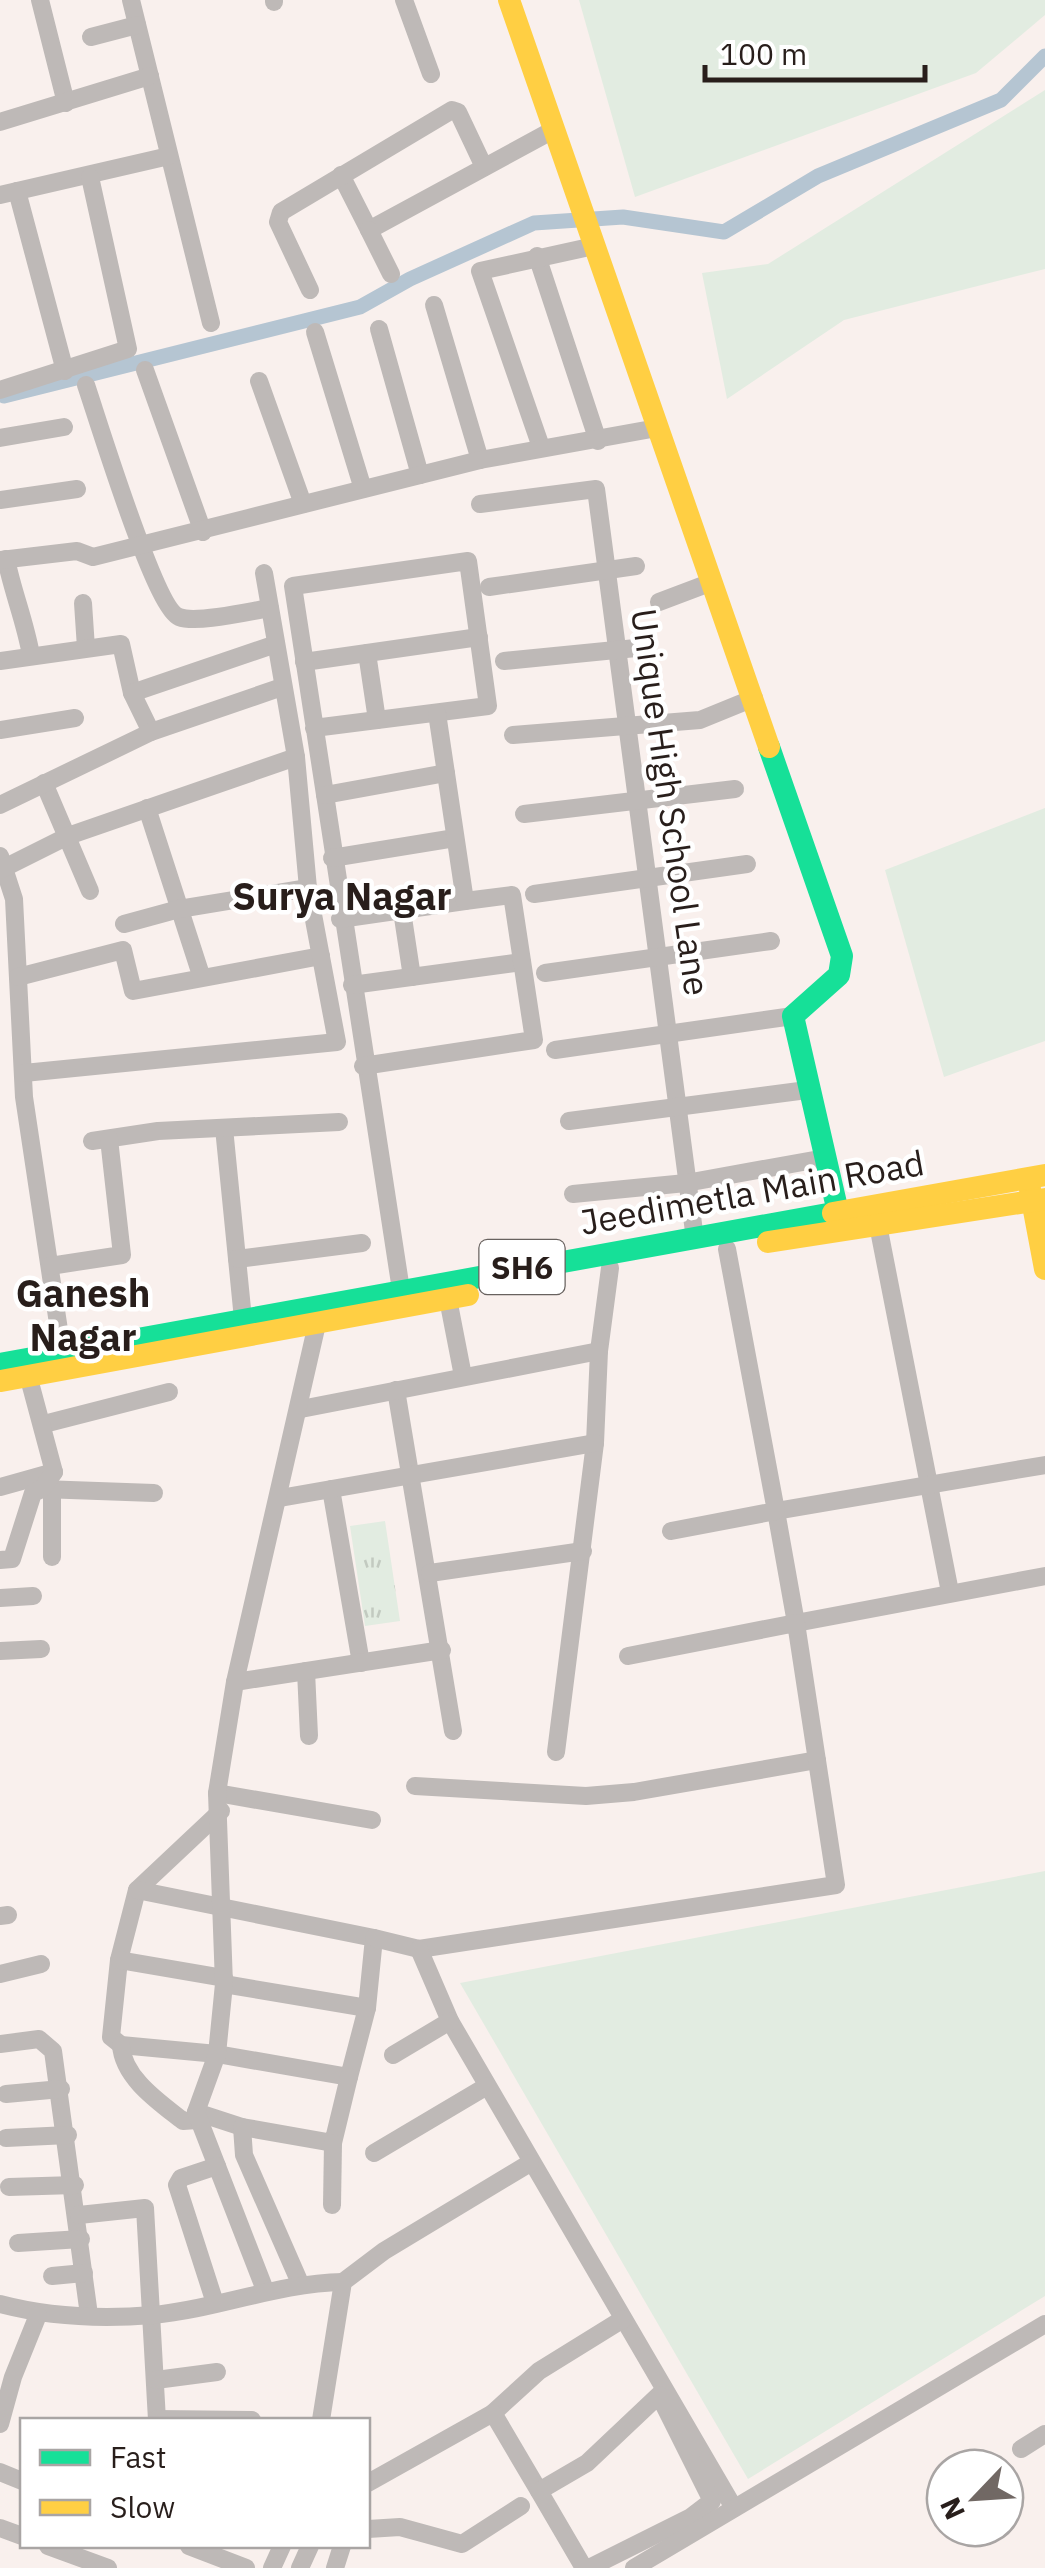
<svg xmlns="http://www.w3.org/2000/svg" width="1045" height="2568" font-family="'IBM Plex Sans',sans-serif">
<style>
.green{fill:#e2ece1}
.park{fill:url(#park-tufts)}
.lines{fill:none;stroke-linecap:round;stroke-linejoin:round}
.canal{stroke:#b5c5d2;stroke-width:15}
.street{stroke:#beb9b7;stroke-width:18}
.fast{stroke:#16e098;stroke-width:22}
.slow{stroke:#ffcf43;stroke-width:22}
.labels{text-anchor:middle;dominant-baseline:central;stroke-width:9;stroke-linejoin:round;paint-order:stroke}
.shield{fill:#fff;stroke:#68625f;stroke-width:2.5}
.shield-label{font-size:32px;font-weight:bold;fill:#281e1b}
.street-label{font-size:35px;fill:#281e1b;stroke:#fff}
.neighbourhood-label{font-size:38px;font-weight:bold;fill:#281e1b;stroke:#fff}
</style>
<defs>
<pattern id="park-tufts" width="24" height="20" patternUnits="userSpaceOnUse" patternTransform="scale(2.5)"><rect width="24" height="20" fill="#e2ece1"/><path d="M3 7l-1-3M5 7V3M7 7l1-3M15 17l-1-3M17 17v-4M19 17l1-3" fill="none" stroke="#c2cac0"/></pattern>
</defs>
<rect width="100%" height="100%" fill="#f9f0ed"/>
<g class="green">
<polygon points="579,0 1045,0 1045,15 976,73 635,197"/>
<polygon points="1045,90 1045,269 844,320 727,399 702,273 768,264"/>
<polygon points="1045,808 1045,1041 944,1077 885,870"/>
<polygon points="1045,1871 1045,2296 748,2479 460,1983"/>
</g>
<polygon class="park" points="385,1521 400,1621 365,1626 350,1526"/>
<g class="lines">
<polyline class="canal" points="4,396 360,307 410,279 534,223 623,217 724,232 818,176 1001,100 1045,56"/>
<g class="street">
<polyline points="40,0 66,103"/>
<polyline points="131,0 211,323"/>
<polyline points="274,0 274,2"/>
<polyline points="404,0 431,74"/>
<polyline points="91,37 137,25"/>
<polyline points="0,122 150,76"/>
<polyline points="341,175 369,230 555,129"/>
<polyline points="17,191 65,371"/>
<polyline points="0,195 169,156"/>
<polyline points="369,230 391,274"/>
<polyline points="537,256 598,441"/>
<polyline points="310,290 278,222 281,212 452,110 458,112 484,167"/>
<polyline points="434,305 480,460"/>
<polyline points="379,329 420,475"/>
<polyline points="315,332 363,489"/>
<polyline points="145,370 203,532"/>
<polyline points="259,381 303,504"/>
<path d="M86,385C98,420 155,608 179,617C197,624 250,611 270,608"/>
<polyline points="0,390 128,349 90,177"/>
<polyline points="0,438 64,427"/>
<polyline points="541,447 480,271 594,246"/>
<polyline points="0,500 77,489"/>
<polyline points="480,504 596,489 695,1239"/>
<path d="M6,559C13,593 25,621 31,655"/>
<polyline points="0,560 77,551 93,557 480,460 657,428"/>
<polyline points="489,587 636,566"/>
<polyline points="659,602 712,582"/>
<polyline points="83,603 86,648"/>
<polyline points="367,653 377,720"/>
<polyline points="0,661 121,644 132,693"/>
<polyline points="504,661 646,647"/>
<polyline points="304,662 479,637"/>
<polyline points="314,728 488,706 468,561 293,586 401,1290"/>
<polyline points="0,730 75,718"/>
<polyline points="151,732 132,693 276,644"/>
<polyline points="513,735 700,720 754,698"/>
<polyline points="44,783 90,891"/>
<polyline points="325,795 446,773"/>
<polyline points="0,805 151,732 282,687"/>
<polyline points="147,808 201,975"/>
<polyline points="524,814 735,789"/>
<polyline points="0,856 14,899 24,1097 62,1350"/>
<polyline points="332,858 455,838"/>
<polyline points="0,870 68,836 296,757"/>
<polyline points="534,894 747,864"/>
<polyline points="402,911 412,977"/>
<polyline points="340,919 465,901"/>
<polyline points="124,924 179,909 308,888"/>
<polyline points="545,973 771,941"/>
<polyline points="18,977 123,950 133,991 321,956"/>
<polyline points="352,985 522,962"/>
<polyline points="555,1050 793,1016"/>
<polyline points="363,1066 534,1040 512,895 465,901 437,713"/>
<polyline points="24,1073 337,1042 308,888 296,757 264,573"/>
<polyline points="569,1121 807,1090"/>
<polyline points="224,1128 243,1319"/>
<polyline points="92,1141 158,1131 339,1122"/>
<polyline points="573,1194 686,1183 825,1158"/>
<polyline points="878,1225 950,1592"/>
<polyline points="237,1259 362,1243"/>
<polyline points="50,1266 122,1255 109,1139"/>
<polyline points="448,1299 463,1376"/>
<polyline points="599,1351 610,1268"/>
<polyline points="396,1390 453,1731"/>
<polyline points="301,1409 599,1351 595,1443 556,1752"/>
<polyline points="44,1424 169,1392"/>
<polyline points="1045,1465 776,1511 796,1623 1045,1576"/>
<polyline points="0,1487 54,1472"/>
<polyline points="42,1489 154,1493"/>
<polyline points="52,1489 52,1557"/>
<polyline points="331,1489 361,1663"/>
<polyline points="280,1498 595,1443"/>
<polyline points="671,1531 776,1511 727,1249"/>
<polyline points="0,1560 12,1559 33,1493 42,1489 54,1472 28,1375"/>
<polyline points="430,1573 583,1551"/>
<polyline points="0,1598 33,1596"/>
<polyline points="0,1651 41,1649"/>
<polyline points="306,1671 309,1736"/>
<polyline points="235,1682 442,1650"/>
<polyline points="415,1786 586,1796 634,1792 817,1760"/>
<polyline points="217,1793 372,1820"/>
<polyline points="221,1811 137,1890 119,1960 111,2037 121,2045 217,2054 349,2077 367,2008"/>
<polyline points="137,1890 374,1938 367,2008 224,1984"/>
<polyline points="0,1916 8,1915"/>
<polyline points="374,1938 419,1949 836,1885 796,1623 628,1656"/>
<polyline points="419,1949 450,2021 734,2508"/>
<polyline points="119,1960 224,1978"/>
<polyline points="0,1974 41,1964"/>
<polyline points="0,2044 39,2039 53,2051 89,2315"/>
<path d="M121,2045C123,2078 159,2102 183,2121L197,2120"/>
<polyline points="393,2055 450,2021"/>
<polyline points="6,2094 61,2089"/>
<polyline points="196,2112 242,2127 333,2143 349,2077"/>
<polyline points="242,2127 244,2155 300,2283"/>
<polyline points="6,2138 68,2135"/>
<polyline points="374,2153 487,2086"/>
<polyline points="9,2187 75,2185"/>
<polyline points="332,2205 333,2143"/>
<polyline points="79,2215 145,2208 157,2420"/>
<polyline points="18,2243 81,2239"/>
<polyline points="52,2276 84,2273"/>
<polyline points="265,2290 196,2112 217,2054 224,1984 217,1793 235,1682 317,1324"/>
<polyline points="215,2303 177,2185 181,2178 217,2166"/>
<path d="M0,2304C49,2317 103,2319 153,2315C218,2309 277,2283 343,2282"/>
<polyline points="156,2380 217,2372"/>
<polyline points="493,2413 539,2371 623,2319"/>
<polyline points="157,2419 252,2420"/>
<polyline points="321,2420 343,2282 384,2251 530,2163"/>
<polyline points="0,2424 13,2377 38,2315"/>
<polyline points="1021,2449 1045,2434"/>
<polyline points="0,2472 22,2481"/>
<polyline points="368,2483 493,2413 539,2491"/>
<polyline points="0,2528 22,2536"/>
<polyline points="368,2529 400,2527 462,2544 521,2506"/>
<polyline points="48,2546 108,2568"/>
<polyline points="189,2546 246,2568"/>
<polyline points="272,2568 282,2546"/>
<polyline points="300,2568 310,2546"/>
<polyline points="335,2568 342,2546"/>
<polyline points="584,2568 539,2491 587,2463 659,2395 712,2501 691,2517 589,2568"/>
<polyline points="634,2568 1045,2324"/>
</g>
<g class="fast">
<polyline points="769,747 842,956 839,975 793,1016 838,1212"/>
<polyline points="0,1364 833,1213"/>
</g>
<g class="slow">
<polyline points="509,0 769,747"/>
<polyline points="1029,1184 1045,1269"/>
<polyline points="833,1213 1045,1175"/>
<polyline points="768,1242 1045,1199"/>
<polyline points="1,1381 468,1295"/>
</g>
</g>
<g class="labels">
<rect class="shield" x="479.5" y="1240" width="85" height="54" rx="8"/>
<g class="shield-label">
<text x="522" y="1267">SH6</text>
</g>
<g class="street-label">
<text transform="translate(671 802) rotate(82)">Unique High School Lane</text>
<text transform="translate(752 1192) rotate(-10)">Jeedimetla Main Road</text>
</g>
<g class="neighbourhood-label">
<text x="342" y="895">Surya Nagar</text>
<text x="83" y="1292">Ganesh<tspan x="83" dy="44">Nagar</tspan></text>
</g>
</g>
<rect x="20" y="2418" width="350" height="130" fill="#ffffff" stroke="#a9a5a4" stroke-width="2.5"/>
<rect x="40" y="2450" width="50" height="15" fill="#16e098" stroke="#a9a5a4" stroke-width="2.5"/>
<text x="110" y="2468" font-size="30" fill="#281e1b">Fast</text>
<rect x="40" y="2500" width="50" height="15" fill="#ffcf43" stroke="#a9a5a4" stroke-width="2.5"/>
<text x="110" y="2518" font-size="30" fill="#281e1b">Slow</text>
<g transform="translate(975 2498) rotate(245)"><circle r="48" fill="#ffffff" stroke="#a9a5a4" stroke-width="2.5"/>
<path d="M0-8L18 38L0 25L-18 38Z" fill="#716864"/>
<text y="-15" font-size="28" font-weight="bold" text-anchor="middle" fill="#281e1b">N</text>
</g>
<path d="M705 65v15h220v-15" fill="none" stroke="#281e1b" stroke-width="5"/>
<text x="720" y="65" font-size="30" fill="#281e1b" stroke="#ffffff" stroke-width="8" paint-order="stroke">100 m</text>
</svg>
